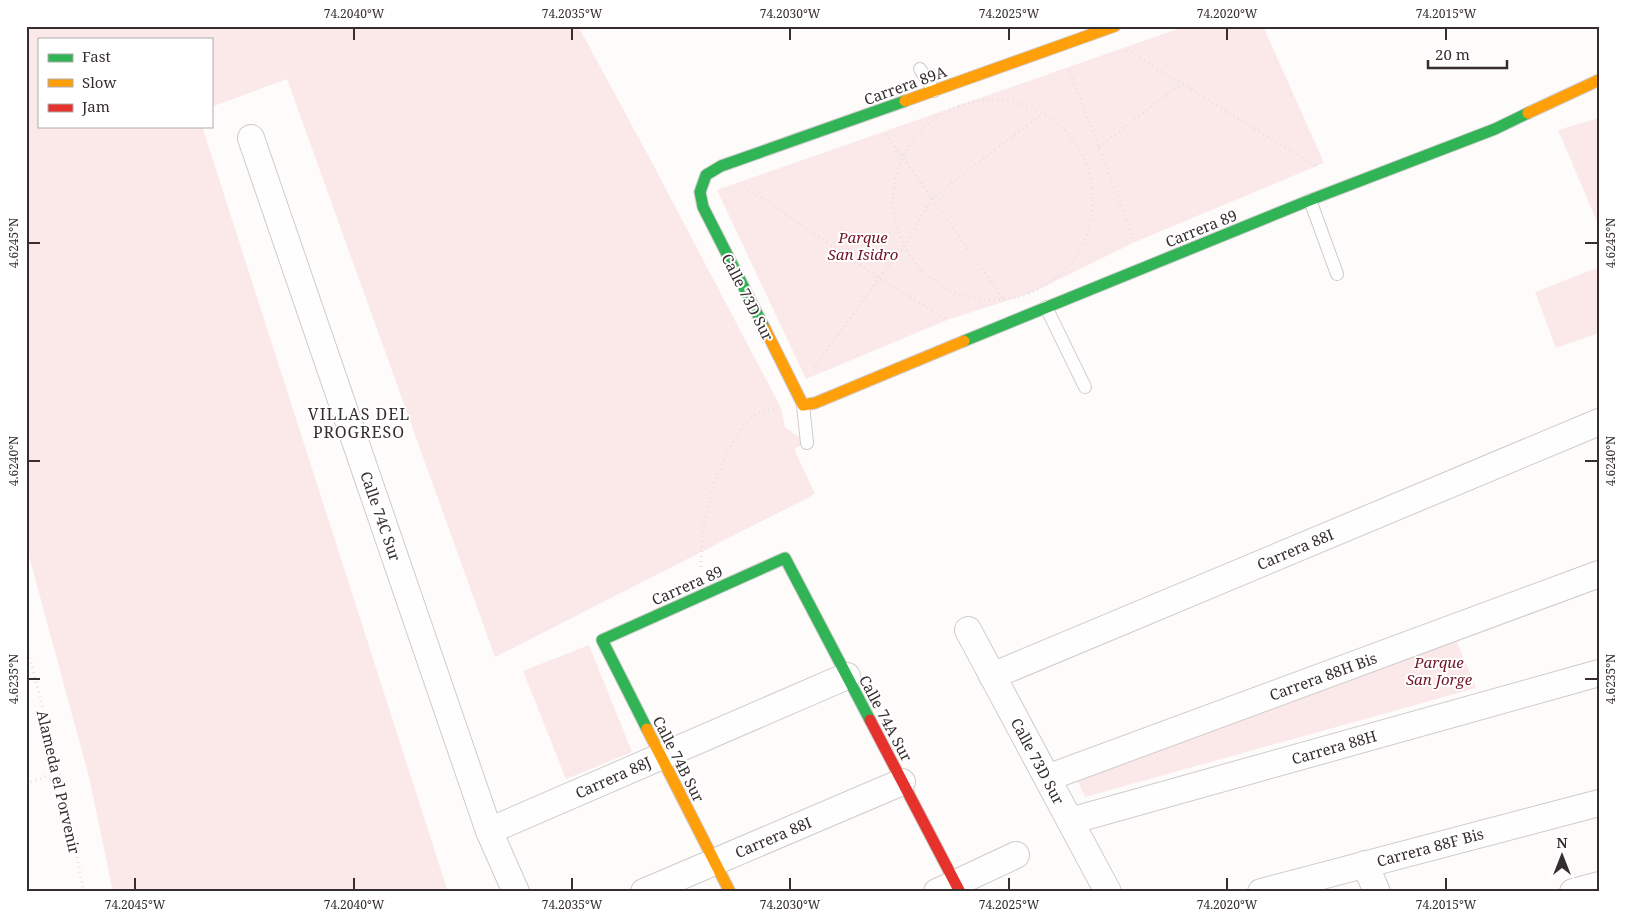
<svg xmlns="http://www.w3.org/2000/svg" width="1625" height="918" font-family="'Noto Serif',serif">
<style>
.green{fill:#fbe9e9}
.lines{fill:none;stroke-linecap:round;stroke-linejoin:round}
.lane-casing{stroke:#d0cbcb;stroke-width:14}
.street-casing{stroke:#d0cbcb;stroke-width:28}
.fast-casing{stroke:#d0cbcb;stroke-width:13}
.slow-casing{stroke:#d0cbcb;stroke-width:13}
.jam-casing{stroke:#d0cbcb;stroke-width:13}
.path{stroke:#e3e2e2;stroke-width:3;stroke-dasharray:1 4;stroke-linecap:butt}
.lane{stroke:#fffefe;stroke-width:12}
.street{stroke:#fffefe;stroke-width:26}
.fast{stroke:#30b455;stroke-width:11}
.slow{stroke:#ff9f0a;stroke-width:11}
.jam{stroke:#e5322d;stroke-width:11}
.ticks{fill:none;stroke:#362e2e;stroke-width:2}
.labels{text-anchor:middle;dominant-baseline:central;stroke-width:4;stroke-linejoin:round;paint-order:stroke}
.street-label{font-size:15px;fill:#362e2e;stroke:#fff}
.park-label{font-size:15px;font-style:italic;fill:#711424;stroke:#fff}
.neighbourhood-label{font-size:16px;letter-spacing:1px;fill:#362e2e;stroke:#fff}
.neatline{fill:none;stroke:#362e2e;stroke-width:2}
.ticks-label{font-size:12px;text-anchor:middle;fill:#362e2e}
</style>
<rect width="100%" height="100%" fill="#fefbfb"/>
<g class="green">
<polygon points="26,26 578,26 649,157 781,408 785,427 807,443 794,449 815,494 495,657 287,79 211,107 211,39 39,39 39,126 202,126 448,892 113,892 89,777 26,545"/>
<polygon points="1186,26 1263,26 1324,163 1135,242 1033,292 947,320 806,379 717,190"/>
<polygon points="1599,118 1599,226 1558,130"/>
<polygon points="1599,267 1599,333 1556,348 1535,292"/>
<polygon points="1455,637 1476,688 1085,797 1075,775"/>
<polygon points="589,645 632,752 566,779 523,671"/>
</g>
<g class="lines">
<g class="lane-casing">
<g id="lane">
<polyline points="920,69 934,91"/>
<polyline points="1310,200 1337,274"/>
<polyline points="1046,307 1085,387"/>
<polyline points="803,405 807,443"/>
</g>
</g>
<g class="street-casing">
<g id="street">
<polyline points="251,138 489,831 516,892"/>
<polyline points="968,630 1108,892"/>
<polyline points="992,676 1599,422"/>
<polyline points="1047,778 1599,574"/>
<polyline points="1070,821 1599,673"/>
<polyline points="489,831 847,676"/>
<polyline points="1365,864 1377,892"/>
<polyline points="644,892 902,782"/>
<polyline points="937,892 1016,855"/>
<polyline points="1261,892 1599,803"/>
<polyline points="1573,892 1599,885"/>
</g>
</g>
<g class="fast-casing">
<g id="fast">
<polyline points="765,329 703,207 700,192 706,175 721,166 905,101"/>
<polyline points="964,341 1310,200 1495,129 1528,113"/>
<polyline points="647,729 602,640 785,558 870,720"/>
</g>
</g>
<g class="slow-casing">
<g id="slow">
<polyline points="905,101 1115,26"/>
<polyline points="1528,113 1599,80"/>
<polyline points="765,329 803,405 815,403 964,341"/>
<polyline points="647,729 730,892"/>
</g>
</g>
<g class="jam-casing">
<polyline id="jam" points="870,720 960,892"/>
</g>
<g class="path">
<polyline points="1127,50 1315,166 1314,169"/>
<polyline points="1069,70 1135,242"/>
<circle cx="993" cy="200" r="100"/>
<polyline points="886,134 1003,298"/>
<polyline points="1099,147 1181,84"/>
<polyline points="744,186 879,278 946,319"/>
<polyline points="815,367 879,278 904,247 932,198 1042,114"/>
<path d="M701,567C701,521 713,472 738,434C742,428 747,420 753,416C760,411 767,410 775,409"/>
<polyline points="26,643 59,771 84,892"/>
<polyline points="26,784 59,771"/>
</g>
<use href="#lane" class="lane"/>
<use href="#street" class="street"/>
<use href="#fast" class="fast"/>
<use href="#slow" class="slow"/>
<use href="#jam" class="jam"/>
</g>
<path class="ticks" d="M354,28V40M572,28V40M790,28V40M1009,28V40M1227,28V40M1446,28V40M28,243H40M1585,243H1598M28,461H40M1585,461H1598M28,679H40M1585,679H1598M135,878V890M354,878V890M572,878V890M790,878V890M1009,878V890M1227,878V890M1446,878V890"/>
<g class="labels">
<g class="street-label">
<text transform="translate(905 85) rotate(-20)">Carrera 89A</text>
<text transform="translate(1201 228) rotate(-22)">Carrera 89</text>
<text transform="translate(748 297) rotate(63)">Calle 73D Sur</text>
<text transform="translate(381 516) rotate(71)">Calle 74C Sur</text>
<text transform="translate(1295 549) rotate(-23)">Carrera 88I</text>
<text transform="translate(687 585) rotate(-24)">Carrera 89</text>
<text transform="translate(1323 676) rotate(-20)">Carrera 88H Bis</text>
<text transform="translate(886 718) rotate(62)">Calle 74A Sur</text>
<text transform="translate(1334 747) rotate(-16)">Carrera 88H</text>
<text transform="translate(679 759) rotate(63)">Calle 74B Sur</text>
<text transform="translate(1038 761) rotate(62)">Calle 73D Sur</text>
<text transform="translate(613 777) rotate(-24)">Carrera 88J</text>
<text transform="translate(59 782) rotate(77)">Alameda el Porvenir</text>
<text transform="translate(773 837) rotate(-23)">Carrera 88I</text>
<text transform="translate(1430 847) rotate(-15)">Carrera 88F Bis</text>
</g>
<g class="park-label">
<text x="863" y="237">Parque<tspan x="863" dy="17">San Isidro</tspan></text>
<text x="1439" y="662">Parque<tspan x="1439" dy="17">San Jorge</tspan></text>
</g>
<g class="neighbourhood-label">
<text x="359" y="414">VILLAS DEL<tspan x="359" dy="18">PROGRESO</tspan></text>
</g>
</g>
<rect width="1625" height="918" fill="none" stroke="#ffffff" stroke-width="55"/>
<rect x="38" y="38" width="175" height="90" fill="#ffffff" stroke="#afabab"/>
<rect x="48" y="54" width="25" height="8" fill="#30b455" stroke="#afabab"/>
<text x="82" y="62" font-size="15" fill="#362e2e">Fast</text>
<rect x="48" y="79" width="25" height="8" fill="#ff9f0a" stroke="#afabab"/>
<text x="82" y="88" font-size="15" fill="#362e2e">Slow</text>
<rect x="48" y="104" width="25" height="8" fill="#e5322d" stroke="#afabab"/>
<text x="82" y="112" font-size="15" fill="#362e2e">Jam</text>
<g transform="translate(1562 856)" stroke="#ffffff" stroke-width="4" paint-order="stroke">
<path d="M0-4L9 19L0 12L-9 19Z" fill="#362e2e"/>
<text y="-8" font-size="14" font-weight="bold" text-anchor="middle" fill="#362e2e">N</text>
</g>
<path d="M1428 60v8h79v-8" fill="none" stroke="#362e2e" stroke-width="2.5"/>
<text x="1435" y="60" font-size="15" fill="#362e2e" stroke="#ffffff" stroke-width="4" paint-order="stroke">20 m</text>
<rect x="28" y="28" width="1570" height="862" class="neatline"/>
<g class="ticks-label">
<text x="354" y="18">74.2040°W</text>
<text x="572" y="18">74.2035°W</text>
<text x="790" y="18">74.2030°W</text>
<text x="1009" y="18">74.2025°W</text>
<text x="1227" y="18">74.2020°W</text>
<text x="1446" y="18">74.2015°W</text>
<text transform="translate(14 243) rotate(-90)" y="4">4.6245°N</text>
<text transform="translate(1611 243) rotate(-90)" y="4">4.6245°N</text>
<text transform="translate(14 461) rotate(-90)" y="4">4.6240°N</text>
<text transform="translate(1611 461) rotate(-90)" y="4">4.6240°N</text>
<text transform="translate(14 679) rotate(-90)" y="4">4.6235°N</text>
<text transform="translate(1611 679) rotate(-90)" y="4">4.6235°N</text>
<text x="135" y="909">74.2045°W</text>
<text x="354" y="909">74.2040°W</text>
<text x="572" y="909">74.2035°W</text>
<text x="790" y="909">74.2030°W</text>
<text x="1009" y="909">74.2025°W</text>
<text x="1227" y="909">74.2020°W</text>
<text x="1446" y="909">74.2015°W</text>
</g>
</svg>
